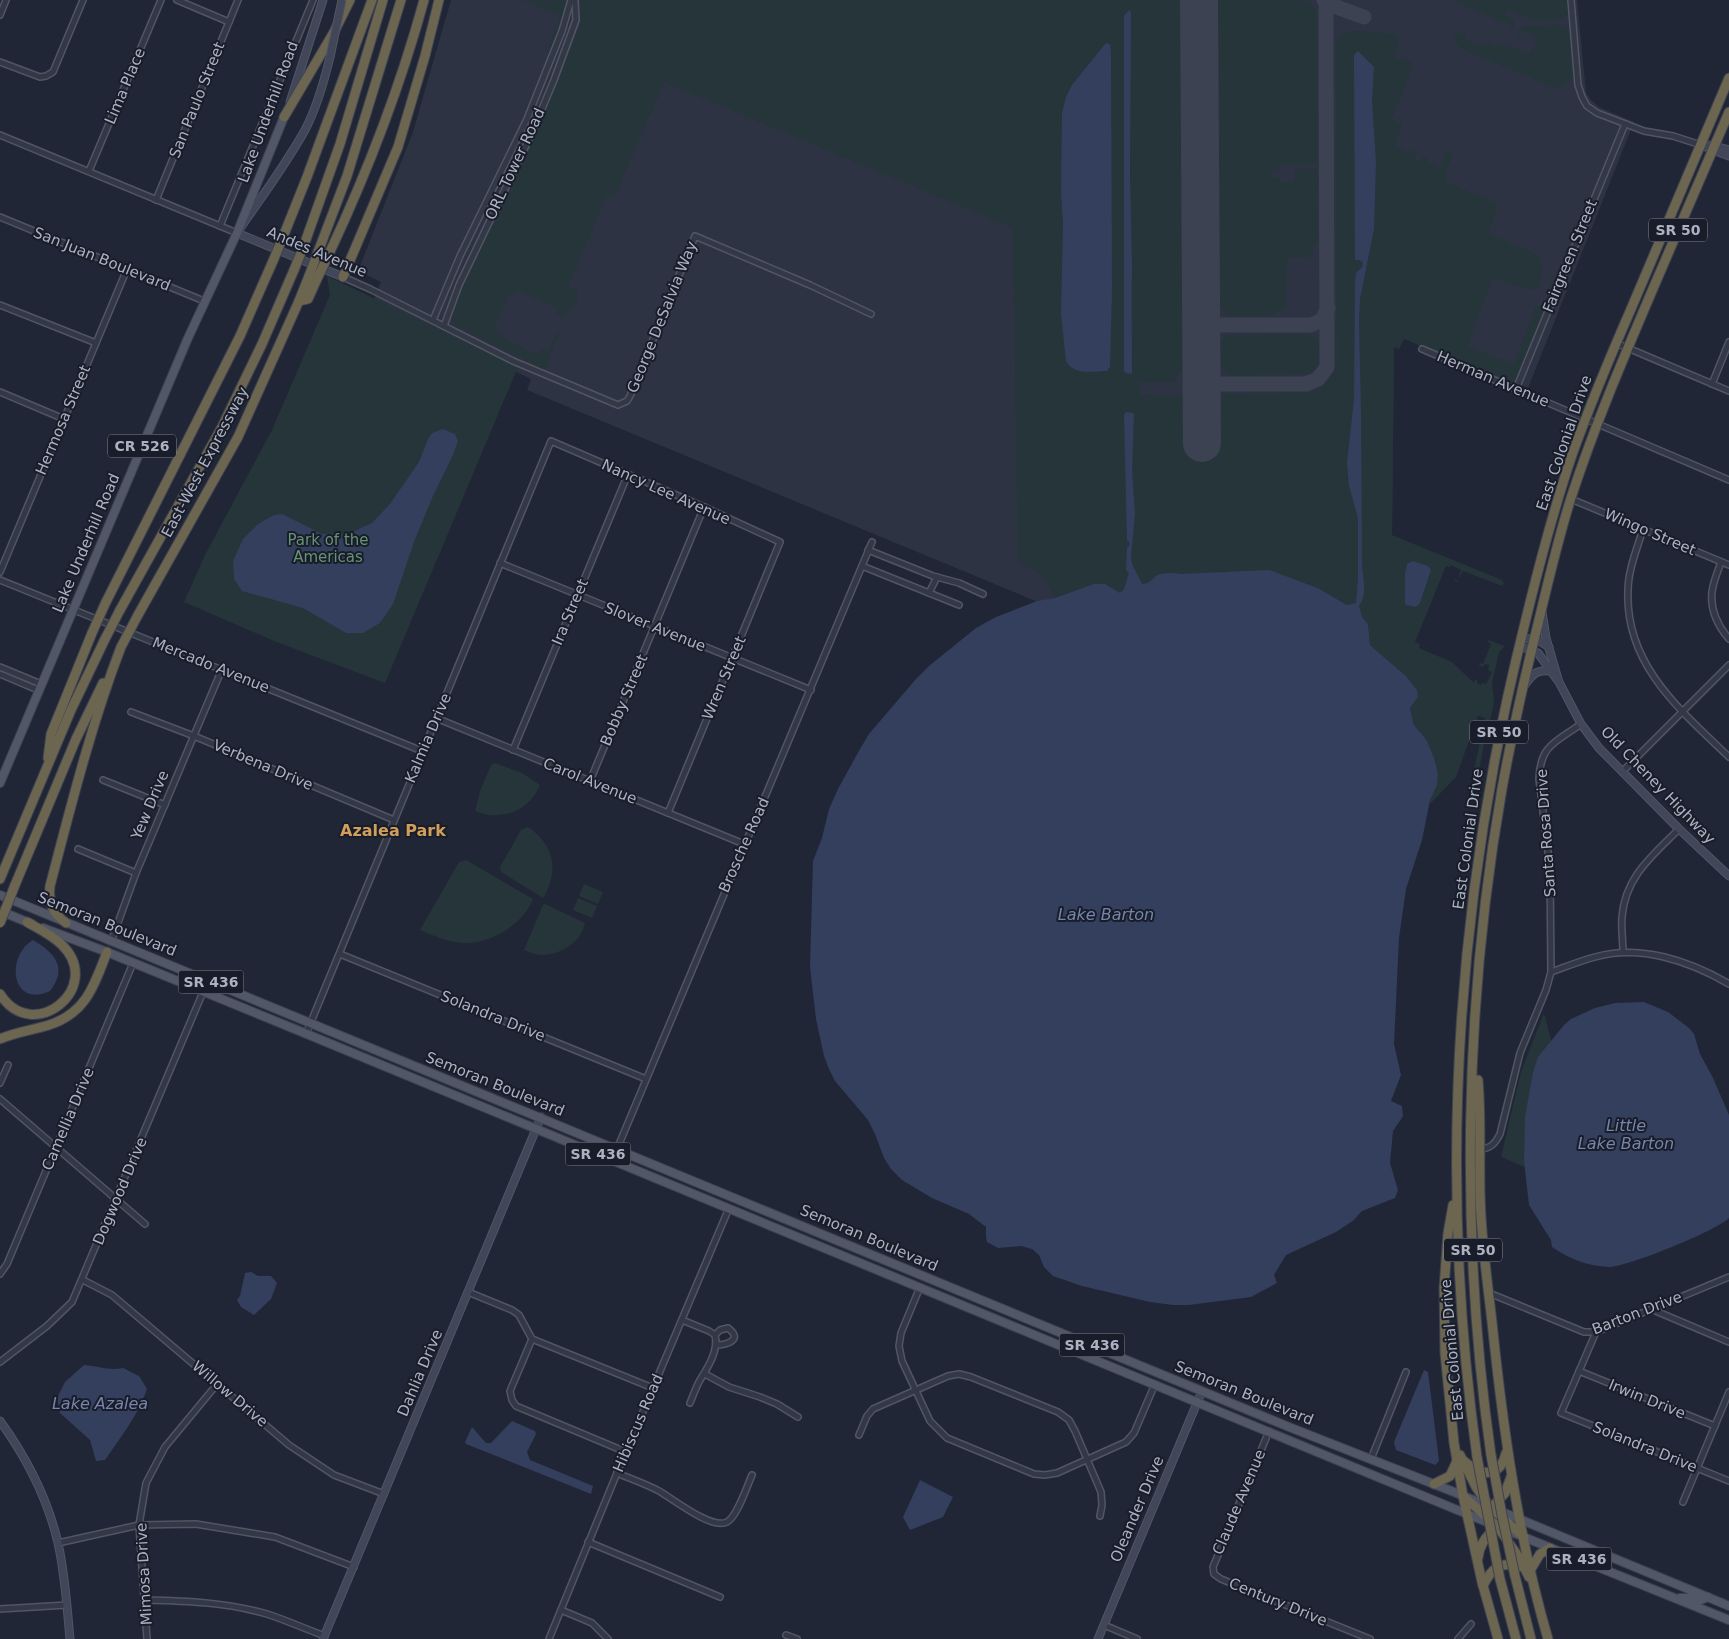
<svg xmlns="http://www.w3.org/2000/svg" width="1729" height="1639" font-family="'DejaVu Sans',sans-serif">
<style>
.airport{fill:#2d3343}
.green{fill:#25353a;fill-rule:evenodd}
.water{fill:#333f5d}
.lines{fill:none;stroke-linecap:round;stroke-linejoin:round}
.taxiway{stroke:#3c4252;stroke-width:15}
.runway{stroke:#3c4252;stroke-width:38}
.street-casing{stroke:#515564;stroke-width:8}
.secondary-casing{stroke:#515564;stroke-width:9}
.primary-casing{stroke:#3d4150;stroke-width:10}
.highway-casing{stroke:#3e4251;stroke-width:11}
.street{stroke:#333846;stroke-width:5}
.secondary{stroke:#414759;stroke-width:7}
.primary{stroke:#515766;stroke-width:8}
.highway{stroke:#6c6550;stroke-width:9}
.secondary-bridge-casing{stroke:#515564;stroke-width:9;stroke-linecap:butt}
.highway-bridge-casing{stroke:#3e4251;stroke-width:11;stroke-linecap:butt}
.secondary-bridge{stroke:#414759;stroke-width:7}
.highway-bridge{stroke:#6c6550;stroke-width:9}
.labels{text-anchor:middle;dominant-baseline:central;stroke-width:4;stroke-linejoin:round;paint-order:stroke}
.shield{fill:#191d2a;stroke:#818595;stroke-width:1}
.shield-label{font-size:14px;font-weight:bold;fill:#adb2c3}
.street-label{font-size:15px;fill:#adb2c3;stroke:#191d2a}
.park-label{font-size:15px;fill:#669376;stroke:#191d2a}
.neighbourhood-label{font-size:16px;font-weight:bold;fill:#d09f5b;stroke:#191d2a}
.water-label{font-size:16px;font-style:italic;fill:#7585ab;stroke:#191d2a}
</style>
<rect width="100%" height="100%" fill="#202635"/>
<polygon class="airport" points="451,0 1577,0 1586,92 1590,99 1599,107 1634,122 1528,388 1399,334 1394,344 1392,540 1144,646 527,390 531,379 373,301 381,282 358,271 413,132"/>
<g class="green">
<polygon points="523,0 569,0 553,46 547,51 560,15"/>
<path d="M580,0H1180L1182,371H1180L1176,379L1171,382H1140V395L1182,396L1183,444H1221V394L1308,393C1325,387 1336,378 1337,359L1336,43C1337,39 1339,35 1343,33C1352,29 1385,33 1396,35L1399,41L1394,54L1396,56L1394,60L1398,61L1400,57L1409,61L1413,66L1391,120L1402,125L1394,147L1409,153L1410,149L1417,152L1414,161L1419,163L1422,156L1429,159L1428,163L1440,168L1446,152L1453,154C1450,163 1442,174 1447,183L1496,203L1497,209L1488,233L1538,255C1544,265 1541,279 1538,290L1534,289L1529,290L1493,277L1467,346L1514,364L1536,306H1541L1543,313L1516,379L1513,382H1507L1404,339L1399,349L1394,347L1392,535L1502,580L1504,583L1502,586L1463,571L1457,582L1453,580H1458L1461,570L1451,565L1449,567L1446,566L1415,642L1420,644L1419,648L1452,662L1473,682L1477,679V683L1481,685L1482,683L1486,684L1492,672L1488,670L1489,665L1485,664L1483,667L1479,666L1480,663L1483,664L1491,644L1488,642V640L1505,646L1499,652L1492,683L1494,703L1486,738H1485L1478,776L1473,775L1485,718L1478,716L1456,777L1430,804L1426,739L1414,725L1410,708L1418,697L1406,676L1370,645L1368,624L1354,609L1318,588L1269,570L1180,574C1173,573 1163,572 1156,577C1151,580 1149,584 1142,584L1132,564L1131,557L1135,513L1133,457C1130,478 1121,527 1130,544L1127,548L1126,570L1129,573L1124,589L1120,593L1113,589L1094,584L1055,598L1045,578L1018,561L1013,228L664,82L614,198L607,195L568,287L578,291C579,301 571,312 562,316L557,313L558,308L516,290L514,295L509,294L494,329L501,332L499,337L538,355L542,347L549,350L557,332L559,333L546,368C539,371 533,365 527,361L457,326L452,319L453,310L478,252L537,130L560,76L581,23ZM1124,16L1131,28L1130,173L1132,268L1131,302L1133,319L1131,374L1126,373L1124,371ZM1104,44L1110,45L1111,52L1112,290L1063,224L1061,191L1066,97L1072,85Z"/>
<polygon points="1218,0 1292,0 1309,2 1317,11 1317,163 1314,165 1280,165 1280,171 1271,171 1271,178 1280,178 1280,182 1294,182 1296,177 1294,170 1296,169 1314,168 1318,171 1318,244 1315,244 1313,254 1305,258 1287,258 1286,307 1281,311 1274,313 1274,316 1231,316 1226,314 1220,306"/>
<path d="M1455,0H1567C1567,5 1569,12 1566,16C1562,21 1537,21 1530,19C1523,16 1515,12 1508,10L1505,16L1512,19L1515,24L1511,32L1512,26L1455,2Z"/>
<path d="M1526,25C1537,28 1558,23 1565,27C1568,28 1569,31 1570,33C1573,58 1584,81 1555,88L1460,48C1457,44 1454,38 1456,32L1466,36L1465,39L1484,47L1487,43L1496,47L1499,42L1529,55L1533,47L1536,48L1537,45L1535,44L1537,37L1522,30L1520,35H1518L1521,27Z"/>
<polygon points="327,276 518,367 385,683 274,641 184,602 205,555 272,430 330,295"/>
<path d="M1306,334L1315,337L1319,344L1318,365L1309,374L1233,375C1217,372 1220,356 1220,343L1227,335Z"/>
<path d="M495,763L522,773L540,785C530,811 501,822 475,811L480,791L491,765Z"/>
<path d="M528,827C555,845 559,872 543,898L501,872L500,867L521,830Z"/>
<path d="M466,860L533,899C524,923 495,941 469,943C451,944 435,936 420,930L459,862Z"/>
<polygon points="584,884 603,892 598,904 579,896"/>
<polygon points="578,898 597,906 592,918 573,910"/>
<path d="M545,904L585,923C581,943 559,956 539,955C534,954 529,952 524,950L543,905Z"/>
<polygon points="1544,1013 1571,1116 1553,1179 1501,1157 1521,1072"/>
</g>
<g class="water">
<path d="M1129,10L1131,13L1130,173L1132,268C1131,303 1132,338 1132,374L1126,373L1124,371V16Z"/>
<path d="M1106,43L1110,44L1111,52L1112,290L1110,367L1107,371C1093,371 1074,376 1066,361L1061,314L1063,224L1061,191L1062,113L1066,97L1072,85Z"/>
<path d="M1358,51L1374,67L1372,99L1376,163L1374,229L1360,299L1359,321L1361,413L1362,568C1364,581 1367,595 1359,606L1362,617L1368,624L1370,645L1406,676L1417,690L1418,697L1410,708L1414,725L1426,739L1434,758L1438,774L1437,785L1430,800L1422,840L1406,889L1399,938L1394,1044L1401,1075L1391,1101L1402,1106L1403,1116L1393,1131L1390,1163L1398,1190L1395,1198L1362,1211L1354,1220L1336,1232L1286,1255L1274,1275L1277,1283L1251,1297L1189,1305H1173L1150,1302L1082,1286L1053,1276L1044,1267L1039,1255L1032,1249L1021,1246L998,1248L987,1242L986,1237V1227L969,1214L932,1198L902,1180L891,1169L884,1158L875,1134L868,1120L835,1081L829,1069L824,1056L816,1019L810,967L813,861L822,838L829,809L838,789L860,749L869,734L916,679L929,666L976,628L996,617L1037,601L1055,598L1094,584H1105L1120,593L1124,589L1129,573L1126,570L1127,548L1130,544L1127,540L1124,415L1126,412L1133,413L1134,414L1132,471L1135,513L1131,557L1132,564L1142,584C1149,584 1151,580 1156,576C1163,572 1173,573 1180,574L1269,570L1318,588L1347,605L1356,603L1358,579V518L1349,486L1347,462L1354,400L1355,283L1356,273L1362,267L1363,263L1360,260H1355L1354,66V55Z"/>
<polygon points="443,429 455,434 458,441 453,455 432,498 414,542 393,604 380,623 363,633 346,633 303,608 242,591 234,579 233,561 243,539 258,524 274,515 282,514 322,534 350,533 372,523 390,504 419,462 428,439 432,433"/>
<polygon points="1413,561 1428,566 1431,570 1420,603 1416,607 1406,605 1405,603 1405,574 1407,564"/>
<path d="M33,940C55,953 68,968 50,991C11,1009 5,956 33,940Z"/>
<path d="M1644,1002L1668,1012L1689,1028L1694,1034L1700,1054L1713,1078L1729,1115V1218C1716,1231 1627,1267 1609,1267C1588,1266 1569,1259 1552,1247L1551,1240L1529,1205L1524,1161L1525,1117L1533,1072L1538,1057L1564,1025L1571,1019L1595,1008L1615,1003Z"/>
<polygon points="251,1272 258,1276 271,1276 277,1283 271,1299 254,1315 241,1307 237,1300 240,1296 245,1273"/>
<path d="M84,1365C98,1366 110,1371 123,1368L139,1376L147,1389C139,1414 120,1438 105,1460L96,1461L90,1440L60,1413L57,1398L65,1382Z"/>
<polygon points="1424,1370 1428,1372 1439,1461 1435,1465 1396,1450 1394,1442"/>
<polygon points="512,1421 535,1431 536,1434 527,1452 530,1460 593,1486 591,1494 466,1444 465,1442 472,1427 486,1443 491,1443"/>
<polygon points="920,1480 953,1497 943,1517 910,1530 903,1517"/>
</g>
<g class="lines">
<g class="taxiway">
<polyline points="1324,0 1339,8 1364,17"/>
<polyline points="1201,325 1311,325 1322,320 1328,308"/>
<polyline points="1201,384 1306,384 1318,379 1327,367 1326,0"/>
</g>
<polyline class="runway" points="1199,0 1202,443"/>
<g class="street-casing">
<g id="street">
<polyline points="177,0 229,22"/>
<polyline points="1571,0 1578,85 1582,97 1587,106 1597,113 1644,131 1673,136 1701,145"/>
<polyline points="0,15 6,0"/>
<polyline points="0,62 40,77 46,76 53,72 83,0"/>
<polyline points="0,135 237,233"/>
<polyline points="89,171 161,0"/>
<polyline points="156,200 238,0"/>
<polyline points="0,217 204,301"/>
<polyline points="220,226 313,0"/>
<polyline points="343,277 370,289 513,361 618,405 627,401 630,396 695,236 810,285 871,314"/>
<polyline points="0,305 96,343"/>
<polyline points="433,320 460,256 527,119 562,31 571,0"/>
<polyline points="444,326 459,285 531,135 554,80 576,20 575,0"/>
<polyline points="1616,343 1729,391"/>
<polyline points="1422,349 1729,480"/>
<polyline points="1712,384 1729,342"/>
<polyline points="1516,389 1625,124"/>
<polyline points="0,392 64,419"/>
<polyline points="1571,499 1729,565"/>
<path d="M1643,529C1637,549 1628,570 1628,591C1625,665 1681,711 1729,757"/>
<polyline points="868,550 933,576 959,583 983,594"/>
<path d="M1721,562C1718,571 1713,582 1712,592C1710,610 1718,626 1729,639"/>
<polyline points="500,563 811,690"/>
<polyline points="862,566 959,605"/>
<polyline points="0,572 127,269"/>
<polyline points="0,580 422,751"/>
<polyline points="929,593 937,577"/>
<polyline points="0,667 41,684"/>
<polyline points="0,674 38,690"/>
<polyline points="131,712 194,736 394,820"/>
<polyline points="436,718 744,844"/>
<polyline points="513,750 628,474"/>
<polyline points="1622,772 1729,665"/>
<polyline points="103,780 165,805"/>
<polyline points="590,781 704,507"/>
<polyline points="78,849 136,873"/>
<polyline points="111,942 136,873 222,669"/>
<path d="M1623,952C1623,941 1621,929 1622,917C1625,877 1652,856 1679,829"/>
<polyline points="340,954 646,1079"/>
<path d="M1551,972C1565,967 1580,961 1595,957C1640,944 1690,961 1729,984"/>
<polyline points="306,1034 551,441 704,507 780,542 668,813"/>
<polyline points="0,1083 8,1065"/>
<polyline points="0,1099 145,1224"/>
<polyline points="617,1149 872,542"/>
<path d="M1479,1150C1491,1148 1495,1144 1500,1134L1520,1053L1546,990L1551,972L1550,868L1539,779C1540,745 1556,742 1581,724"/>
<polyline points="0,1274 7,1264 133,963"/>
<polyline points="83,1280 112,1295 289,1445 334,1475 384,1494"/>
<polyline points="920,1287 901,1333 899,1346 902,1361 930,1421 947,1438 1034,1474 1045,1475 1057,1473 1126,1442 1134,1433 1155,1384"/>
<polyline points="468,1292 512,1310 519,1315 532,1339 653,1388"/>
<polyline points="1489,1293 1584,1332 1596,1332 1729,1277"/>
<polyline points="1651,1309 1729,1342"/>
<path d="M682,1320L709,1331L715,1335C719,1350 708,1367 700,1380C696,1387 693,1396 690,1403"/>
<polyline points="1596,1332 1561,1413 1729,1481"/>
<path d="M715,1335L720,1330L728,1328C744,1340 726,1345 716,1345"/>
<polyline points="532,1339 510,1391 512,1400 516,1406 626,1452"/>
<polyline points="0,1362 47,1326 72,1302 203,992"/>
<polyline points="1579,1371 1715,1426"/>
<polyline points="705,1374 729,1387 760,1397 777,1404 798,1417"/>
<polyline points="1269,1431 1213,1567 1214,1574 1221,1579 1370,1639"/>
<polyline points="859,1435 867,1416 873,1409 948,1376 959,1374 971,1377 1058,1412 1069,1420 1075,1431 1101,1492 1102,1505 1100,1516"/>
<polyline points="1371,1459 1406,1372"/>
<path d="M617,1473C631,1479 646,1484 659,1491C673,1499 712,1530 727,1522C737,1517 747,1486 752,1475"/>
<polyline points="1683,1502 1729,1392"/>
<polyline points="588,1542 720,1597"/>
<polyline points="58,1543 139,1525 196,1524 275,1537 354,1567"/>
<path d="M144,1600C187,1601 225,1602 267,1614C286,1620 305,1629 325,1636"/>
<polyline points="0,1609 67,1605"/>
<polyline points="561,1610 592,1623 608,1639"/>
<polyline points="1104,1625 1137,1639"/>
<polyline points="786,1635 797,1639"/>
<polyline points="147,1639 139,1525 146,1483 165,1447 218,1383"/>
<polyline points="549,1639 617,1473 729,1208"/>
<polyline points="1458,1639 1471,1624"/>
</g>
</g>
<g class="secondary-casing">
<g id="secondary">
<path d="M330,57C324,82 317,107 305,130C285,166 260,199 237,233L343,277"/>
<polyline points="290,102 323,0"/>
<polyline points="1701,145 1729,156"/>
<polyline points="1711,145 1729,150"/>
<polyline points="1542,612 1546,638 1558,679"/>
<polyline points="1521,637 1541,642 1549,647"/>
<polyline points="1519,646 1538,653 1559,682 1581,724 1599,748 1679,829 1729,876"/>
<path d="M1524,686C1532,675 1536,669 1550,671"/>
<path d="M0,1421C26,1457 48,1500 58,1543C65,1574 67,1607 70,1639"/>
<polyline points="323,1639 541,1117"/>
<polyline points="1098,1639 1202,1391"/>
</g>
</g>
<g class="primary-casing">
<g id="primary">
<polyline points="0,783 188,338 237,233 284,117"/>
<polyline points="0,895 1289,1427 1454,1492 1729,1606"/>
<polyline points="0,911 32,924"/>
<polyline points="43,928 107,952 302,1032 1467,1514 1729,1620"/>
<polyline points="1680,1598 1691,1598 1698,1601 1708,1597"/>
</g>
</g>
<g class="highway-casing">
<g id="highway">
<polyline points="284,117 334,32 350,0"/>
<polyline points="283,237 307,177 372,0"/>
<polyline points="303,248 340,144 383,0"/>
<polyline points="318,252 347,176 401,0"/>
<path d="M328,256C367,173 400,88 424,0"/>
<polyline points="343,277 398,147 425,56 439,0"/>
<polyline points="299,301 308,299 317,279"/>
<polyline points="105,604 240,336 273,261"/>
<polyline points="120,610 222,427 262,344 294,270"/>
<polyline points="138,615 238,437 299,301 309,276"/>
<polyline points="48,758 51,734 92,633"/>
<polyline points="0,879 71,710 105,639"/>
<polyline points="15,885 76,739 103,683"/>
<path d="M66,923C53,913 48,904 50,886C71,806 91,725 121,647"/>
<path d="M0,994C33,1046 105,987 62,945C52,935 39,929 27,922"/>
<path d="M0,1039C16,1032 33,1030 49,1025C86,1013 94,986 107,952"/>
<path d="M1478,1080C1482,1125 1478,1171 1481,1216C1483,1251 1488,1287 1492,1322C1503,1429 1518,1536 1548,1639"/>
<polyline points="1453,1205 1448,1233 1444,1288 1445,1353 1454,1443 1463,1496 1482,1582 1498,1639"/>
<polyline points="1460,1455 1476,1487 1490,1507 1524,1537"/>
<path d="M1491,1455C1460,1238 1464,1005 1502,789C1511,739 1522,689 1534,640C1546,592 1556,545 1571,498C1594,427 1623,359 1652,291C1678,231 1703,172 1729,112"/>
<path d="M1477,1457C1438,1178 1456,899 1524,627C1538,569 1553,511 1572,455C1590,405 1610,357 1631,309C1663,232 1696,155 1729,78"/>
<path d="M1464,1461C1482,1477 1500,1478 1506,1453"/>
<polyline points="1434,1484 1450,1476 1457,1461"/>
<polyline points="1463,1496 1498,1527 1520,1559 1529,1577"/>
<polyline points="1495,1504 1505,1493 1511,1477"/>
<path d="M1478,1558C1479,1545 1486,1536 1496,1528"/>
<polyline points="1531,1569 1540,1554 1550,1548"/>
<polyline points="1515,1576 1531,1639"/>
<polyline points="1500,1579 1516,1639"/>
<path d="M1483,1586C1491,1569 1500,1560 1519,1567"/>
</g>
</g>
<use href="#street" class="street"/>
<use href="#secondary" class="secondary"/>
<use href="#primary" class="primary"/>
<use href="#highway" class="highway"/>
<g class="secondary-bridge-casing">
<polyline id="secondary-bridge" points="330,57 342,0"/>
</g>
<g class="highway-bridge-casing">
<g id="highway-bridge">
<polyline points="273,261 283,237"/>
<polyline points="294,270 303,248"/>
<polyline points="309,276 318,252"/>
<polyline points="317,279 328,256"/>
<polyline points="92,633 105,604"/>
<polyline points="105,639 120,610"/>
<polyline points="121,647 138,615"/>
<polyline points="0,923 15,885"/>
<polyline points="1491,1455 1502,1515 1515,1576"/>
<polyline points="1477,1457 1500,1579"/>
</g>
</g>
<use href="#secondary-bridge" class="secondary-bridge"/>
<use href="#highway-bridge" class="highway-bridge"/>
</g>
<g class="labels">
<g class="shield">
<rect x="1649" y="218.5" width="58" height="23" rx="4"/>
<rect x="108" y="434.5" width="68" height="23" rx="4"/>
<rect x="1470" y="720.5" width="58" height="23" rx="4"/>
<rect x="178.5" y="970.5" width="65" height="23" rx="4"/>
<rect x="565.5" y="1142.5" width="65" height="23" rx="4"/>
<rect x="1444" y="1238.5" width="58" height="23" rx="4"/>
<rect x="1059.5" y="1333.5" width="65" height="23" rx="4"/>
<rect x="1546.5" y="1547.5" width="65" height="23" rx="4"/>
</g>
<g class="shield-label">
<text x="1678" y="230">SR 50</text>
<text x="142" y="446">CR 526</text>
<text x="1499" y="732">SR 50</text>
<text x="211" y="982">SR 436</text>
<text x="598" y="1154">SR 436</text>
<text x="1473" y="1250">SR 50</text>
<text x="1092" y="1345">SR 436</text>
<text x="1579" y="1559">SR 436</text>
</g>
<g class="street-label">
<text transform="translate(125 86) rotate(-67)">Lima Place</text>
<text transform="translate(197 100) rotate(-68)">San Paulo Street</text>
<text transform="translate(268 112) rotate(-70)">Lake Underhill Road</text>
<text transform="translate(515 164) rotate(-65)">ORL Tower Road</text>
<text transform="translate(317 252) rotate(23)">Andes Avenue</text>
<text transform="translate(1570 256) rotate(-68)">Fairgreen Street</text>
<text transform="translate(102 259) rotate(22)">San Juan Boulevard</text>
<text transform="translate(662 317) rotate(-68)">George DeSalvia Way</text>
<text transform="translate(1493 379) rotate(23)">Herman Avenue</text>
<text transform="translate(63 420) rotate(-67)">Hermosa Street</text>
<text transform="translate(1564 443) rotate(-71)">East Colonial Drive</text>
<text transform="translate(205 462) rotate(-62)">East-West Expressway</text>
<text transform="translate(666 492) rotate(24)">Nancy Lee Avenue</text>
<text transform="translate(1650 532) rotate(23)">Wingo Street</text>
<text transform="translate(86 543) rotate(-67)">Lake Underhill Road</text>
<text transform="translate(570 612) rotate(-67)">Ira Street</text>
<text transform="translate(655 627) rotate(22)">Slover Avenue</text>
<text transform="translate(211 665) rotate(22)">Mercado Avenue</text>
<text transform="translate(724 678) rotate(-67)">Wren Street</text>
<text transform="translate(624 700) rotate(-67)">Bobby Street</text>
<text transform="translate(428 738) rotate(-67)">Kalmia Drive</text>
<text transform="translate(263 765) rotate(23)">Verbena Drive</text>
<text transform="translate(590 781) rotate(22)">Carol Avenue</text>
<text transform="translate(1658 785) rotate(46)">Old Cheney Highway</text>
<text transform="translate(150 805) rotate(-67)">Yew Drive</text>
<text transform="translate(1546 833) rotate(-94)">Santa Rosa Drive</text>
<text transform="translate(1468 839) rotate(-82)">East Colonial Drive</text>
<text transform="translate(744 845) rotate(-66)">Brosche Road</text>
<text transform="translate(107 924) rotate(22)">Semoran Boulevard</text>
<text transform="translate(493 1016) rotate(22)">Solandra Drive</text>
<text transform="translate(495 1084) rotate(22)">Semoran Boulevard</text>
<text transform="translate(68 1119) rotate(-67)">Camellia Drive</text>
<text transform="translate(120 1191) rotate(-67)">Dogwood Drive</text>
<text transform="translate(869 1238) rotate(23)">Semoran Boulevard</text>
<text transform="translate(1637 1313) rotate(-21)">Barton Drive</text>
<text transform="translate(1452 1350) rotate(-95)">East Colonial Drive</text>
<text transform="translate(420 1373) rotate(-67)">Dahlia Drive</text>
<text transform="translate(1244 1393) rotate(22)">Semoran Boulevard</text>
<text transform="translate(230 1394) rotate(40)">Willow Drive</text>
<text transform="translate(1647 1399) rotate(22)">Irwin Drive</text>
<text transform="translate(638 1423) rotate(-67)">Hibiscus Road</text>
<text transform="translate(1645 1447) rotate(22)">Solandra Drive</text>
<text transform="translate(1239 1502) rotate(-67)">Claude Avenue</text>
<text transform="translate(1137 1509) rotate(-67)">Oleander Drive</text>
<text transform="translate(144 1574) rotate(-93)">Mimosa Drive</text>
<text transform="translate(1278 1602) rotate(22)">Century Drive</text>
</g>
<g class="park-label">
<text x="328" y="540">Park of the<tspan x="328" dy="17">Americas</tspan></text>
</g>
<g class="neighbourhood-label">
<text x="393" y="830">Azalea Park</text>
</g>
<g class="water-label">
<text x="1106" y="914">Lake Barton</text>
<text x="1626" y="1125">Little<tspan x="1626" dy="18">Lake Barton</tspan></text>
<text x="100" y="1403">Lake Azalea</text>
</g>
</g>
</svg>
